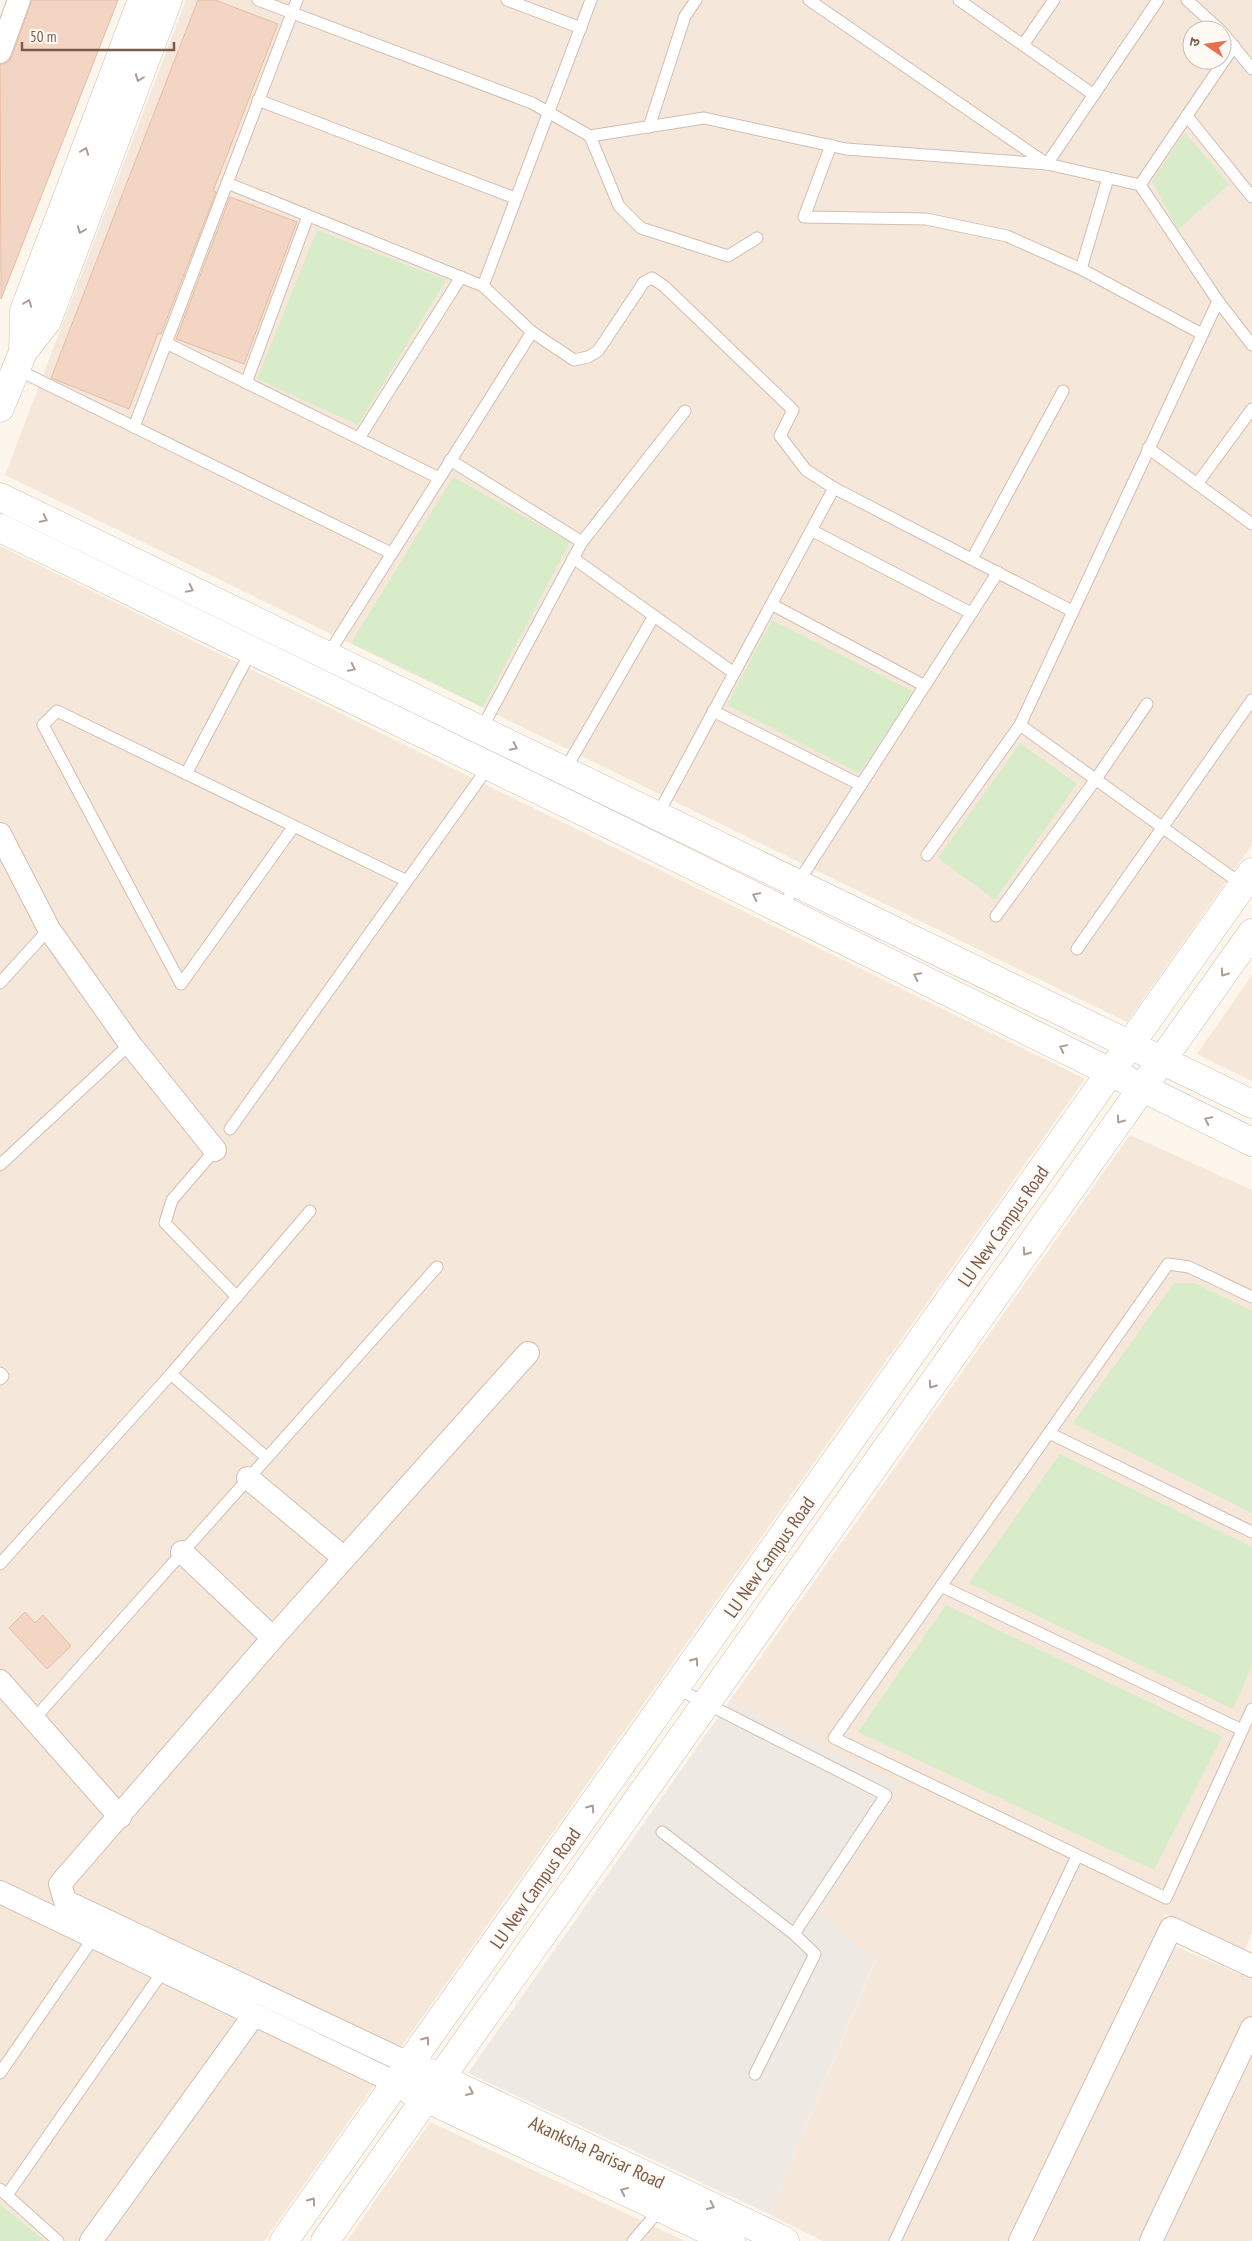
<svg xmlns="http://www.w3.org/2000/svg" width="1252" height="2241" font-family="'PT Sans Narrow','Noto Sans Devanagari',sans-serif">
<style>
.residential{fill:#f5e8da;fill-rule:evenodd}
.industrial{fill:#efe9e4}
.green{fill:#d8ecc9}
.building{fill:#f3d5c3;stroke:#e6bba3}
.lines{fill:none;stroke-linecap:round;stroke-linejoin:round}
.service-casing{stroke:#d1beb0;stroke-width:13}
.minor-casing{stroke:#d1beb0;stroke-width:24}
.tertiary-casing{stroke:#d1beb0;stroke-width:29}
.service{stroke:#fff;stroke-width:11}
.minor{stroke:#fff;stroke-width:22}
.tertiary{stroke:#fff;stroke-width:28}
.oneway{stroke:#af9d94}
.labels{text-anchor:middle;dominant-baseline:central;stroke-width:4.5;stroke-linejoin:round;paint-order:stroke}
.street-label{font-size:19px;fill:#7a5c4d;stroke:#fffaf3}
</style>
<rect width="100%" height="100%" fill="#fdf6ec"/>
<g class="residential">
<path d="M186,0H1252V845L1127,1022L5,475ZM1192,30H1222V60H1192Z"/>
<polygon points="0,546 1085,1079 264,2241 0,2241"/>
<polygon points="1252,975 1252,1081 1197,1054"/>
<polygon points="1130,1135 1252,1190 1252,1933 1244,1951 1165,1914 1007,2241 823,2241 769,2214 875,1962 821,1913 897,1783 729,1702"/>
<polygon points="1175,1946 1241,1975 1252,1953 1252,2241 1030,2241"/>
<polygon points="430,2122 685,2241 347,2241"/>
</g>
<polygon class="industrial" points="729,1702 898,1783 821,1913 875,1961 769,2214 468,2073"/>
<g class="green">
<polygon points="1185,133 1229,184 1178,230 1152,181"/>
<polygon points="317,230 446,280 358,425 257,379"/>
<polygon points="453,477 570,542 483,707 351,643"/>
<polygon points="772,620 914,692 859,773 727,705"/>
<polygon points="1020,743 1077,784 995,900 938,858"/>
<polygon points="1174,1283 1194,1283 1252,1311 1252,1513 1073,1423"/>
<polygon points="1060,1454 1252,1547 1252,1666 1233,1709 969,1583"/>
<polygon points="946,1605 1222,1737 1154,1870 858,1732"/>
<polygon points="0,2204 44,2241 0,2241"/>
</g>
<g class="building">
<polygon points="32,0 118,0 1,299 0,65 8,62 12,56"/>
<polygon points="198,0 215,0 278,24 213,191 216,192 161,334 158,333 129,409 51,378"/>
<polygon points="230,197 297,222 244,364 176,339"/>
<polygon points="25,1612 35,1623 43,1615 71,1646 47,1669 9,1628"/>
</g>
<g class="lines">
<g class="service-casing">
<g id="service">
<polyline points="258,0 532,103 590,136 704,118 846,149 1047,164 1140,185 1218,301 1252,345"/>
<polyline points="507,0 581,28"/>
<polyline points="809,0 1047,164 1158,0"/>
<polyline points="959,0 1094,95"/>
<polyline points="1187,0 1220,30"/>
<polyline points="1222,32 1252,69"/>
<polyline points="1023,45 1054,0"/>
<polyline points="258,100 515,198"/>
<polyline points="1187,116 1252,197"/>
<polyline points="649,127 685,16 696,0"/>
<polyline points="590,136 619,206 641,228 728,256 757,238"/>
<polyline points="831,145 804,217 926,219 1007,236 1081,269 1202,334"/>
<polyline points="227,183 483,286"/>
<polyline points="1140,185 1234,46"/>
<polyline points="1081,269 1108,178"/>
<polyline points="532,332 574,360 588,357 598,351 644,282 652,278 664,286 793,410 780,436 806,470 834,488 1072,611"/>
<polyline points="166,343 439,478"/>
<polyline points="16,369 391,553"/>
<polyline points="246,383 308,216"/>
<polyline points="134,427 297,0"/>
<polyline points="359,438 461,277"/>
<polyline points="1148,448 1252,524"/>
<polyline points="450,460 582,542"/>
<polyline points="1197,484 1252,409"/>
<polyline points="811,530 971,613"/>
<polyline points="573,558 734,673"/>
<polyline points="972,559 1063,391"/>
<polyline points="771,604 925,686"/>
<polyline points="327,656 532,332 483,286 591,0"/>
<polyline points="713,711 861,785"/>
<polyline points="1020,725 1244,886"/>
<polyline points="481,730 582,542 685,411"/>
<polyline points="565,770 654,616"/>
<polyline points="186,774 251,651"/>
<polyline points="657,816 834,488"/>
<polyline points="294,826 181,984 43,725 57,711 407,881"/>
<polyline points="927,855 1020,725 1218,301"/>
<polyline points="781,909 998,572"/>
<polyline points="996,916 1096,779 1147,704"/>
<polyline points="1077,949 1252,700"/>
<polyline points="0,983 49,929"/>
<polyline points="230,1129 489,766"/>
<polyline points="215,1150 172,1200 165,1223 237,1297"/>
<polyline points="0,1165 130,1044"/>
<polyline points="1252,1297 1189,1267 1168,1264 834,1738 1166,1898 1252,1709"/>
<polyline points="0,1373 3,1376 0,1379"/>
<polyline points="171,1374 267,1458"/>
<polyline points="1049,1433 1252,1532"/>
<polyline points="0,1564 171,1374 310,1211"/>
<polyline points="941,1586 1242,1730"/>
<polyline points="676,1688 886,1795 794,1934"/>
<polyline points="34,1719 437,1267"/>
<polyline points="662,1832 794,1934 815,1954 755,2074"/>
<polyline points="0,2073 94,1937"/>
<polyline points="0,2189 58,2241"/>
<polyline points="7,2195 163,1971"/>
<polyline points="633,2241 661,2208"/>
<polyline points="895,2241 1077,1856"/>
</g>
</g>
<g class="minor-casing">
<g id="minor">
<polyline points="0,52 19,0"/>
<polyline points="0,834 49,929 130,1044 215,1150"/>
<polyline points="248,1478 344,1558"/>
<polyline points="182,1552 273,1638"/>
<polyline points="0,1681 120,1817"/>
<polyline points="0,1892 396,2083"/>
<polyline points="410,2064 65,1901 60,1884 273,1638 528,1353"/>
<polyline points="91,2241 254,2015"/>
<polyline points="1020,2241 1171,1928 1252,1966"/>
<polyline points="1151,2241 1252,2028"/>
</g>
</g>
<g class="tertiary-casing">
<g id="tertiary">
<polyline points="23,352 24,311 142,0"/>
<polyline points="0,408 23,352 47,321 168,0"/>
<polyline points="0,497 1252,1104"/>
<polyline points="0,528 590,815 1252,1142"/>
<polyline points="425,2071 785,2241"/>
<polyline points="411,2091 731,2241"/>
<polyline points="284,2241 1252,872"/>
<polyline points="325,2241 1252,933"/>
</g>
</g>
<use href="#service" class="service"/>
<use href="#minor" class="minor"/>
<use href="#tertiary" class="tertiary"/>
</g>
<defs><path id="oneway-chevron" d="M-2-3.5L2.5 0L-2 3.5" fill="none" stroke-width="1.6" stroke-linecap="round" stroke-linejoin="round" transform="scale(1.25)"/></defs>
<g class="oneway">
<use href="#oneway-chevron" transform="translate(139 78) rotate(111)"/>
<use href="#oneway-chevron" transform="translate(85 151) rotate(-69)"/>
<use href="#oneway-chevron" transform="translate(81 230) rotate(111)"/>
<use href="#oneway-chevron" transform="translate(28 303) rotate(-69)"/>
<use href="#oneway-chevron" transform="translate(44 519) rotate(26)"/>
<use href="#oneway-chevron" transform="translate(190 589) rotate(26)"/>
<use href="#oneway-chevron" transform="translate(352 668) rotate(26)"/>
<use href="#oneway-chevron" transform="translate(514 747) rotate(26)"/>
<use href="#oneway-chevron" transform="translate(756 896) rotate(-154)"/>
<use href="#oneway-chevron" transform="translate(1224 973) rotate(125)"/>
<use href="#oneway-chevron" transform="translate(917 976) rotate(-154)"/>
<use href="#oneway-chevron" transform="translate(1063 1048) rotate(-154)"/>
<use href="#oneway-chevron" transform="translate(1120 1120) rotate(125)"/>
<use href="#oneway-chevron" transform="translate(1208 1120) rotate(-154)"/>
<use href="#oneway-chevron" transform="translate(1026 1252) rotate(125)"/>
<use href="#oneway-chevron" transform="translate(932 1385) rotate(125)"/>
<use href="#oneway-chevron" transform="translate(695 1661) rotate(-55)"/>
<use href="#oneway-chevron" transform="translate(591 1808) rotate(-55)"/>
<use href="#oneway-chevron" transform="translate(426 2040) rotate(-55)"/>
<use href="#oneway-chevron" transform="translate(470 2092) rotate(25)"/>
<use href="#oneway-chevron" transform="translate(624 2191) rotate(-155)"/>
<use href="#oneway-chevron" transform="translate(312 2201) rotate(-55)"/>
<use href="#oneway-chevron" transform="translate(711 2206) rotate(25)"/>
</g>
<g class="labels">
<g class="street-label">
<text transform="translate(1003 1226) rotate(-55)">LU New Campus Road</text>
<text transform="translate(769 1557) rotate(-55)">LU New Campus Road</text>
<text transform="translate(535 1888) rotate(-55)">LU New Campus Road</text>
<text transform="translate(597 2152) rotate(25)">Akanksha Parisar Road</text>
</g>
</g>
<g transform="translate(1207 45) rotate(283)"><circle r="24" fill="#fffaf3" stroke="#cabbb1"/>
<path d="M0-4L9 19L0 12L-9 19Z" fill="#e76f51"/>
<text y="-8" font-size="14" font-weight="bold" text-anchor="middle" fill="#7a5c4d">उ</text>
</g>
<path d="M22 42v8h152v-8" fill="none" stroke="#7a5c4d" stroke-width="2.5"/>
<text x="30" y="42" font-size="15" fill="#7a5c4d" stroke="#fffaf3" stroke-width="4" paint-order="stroke">50 m</text>
</svg>
